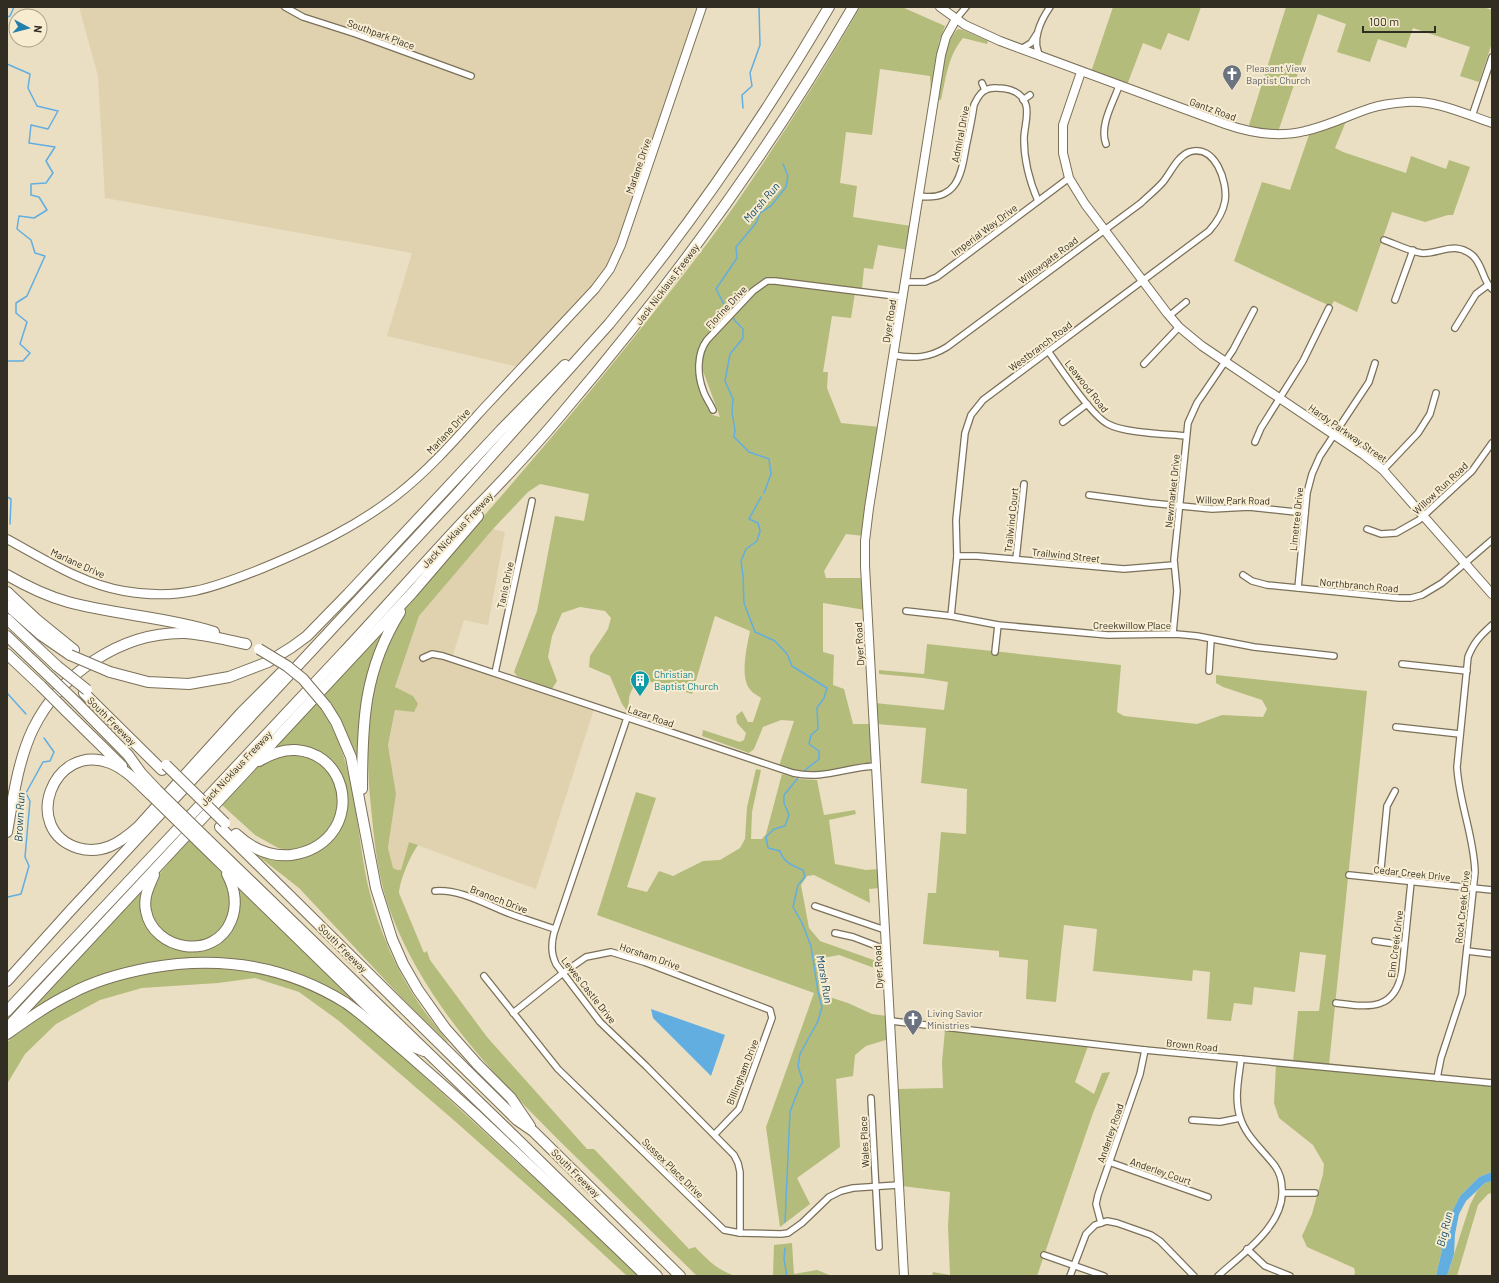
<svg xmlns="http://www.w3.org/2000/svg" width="1499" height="1283" font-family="Barlow,sans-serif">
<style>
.built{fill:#e0d1af}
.green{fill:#b4bc7c}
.water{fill:#62aee0}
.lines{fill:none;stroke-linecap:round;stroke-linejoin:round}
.stream{stroke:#62aee0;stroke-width:1.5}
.street-casing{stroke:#7b7058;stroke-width:8}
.secondary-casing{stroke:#7b7058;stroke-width:10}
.highway-casing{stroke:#7b7058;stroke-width:12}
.street{stroke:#fff;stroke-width:5.5}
.secondary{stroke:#fff;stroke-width:8}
.highway{stroke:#fff;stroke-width:10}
.highway-bridge-casing{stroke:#7b7058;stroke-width:12;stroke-linecap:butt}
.highway-bridge{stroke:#fff;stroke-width:10}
.labels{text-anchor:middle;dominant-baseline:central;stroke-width:4;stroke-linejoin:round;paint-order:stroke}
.street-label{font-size:10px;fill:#312d22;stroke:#f7ecd0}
.worship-label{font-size:10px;fill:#5b616d;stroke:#f7ecd0;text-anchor:start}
.culture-label{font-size:10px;fill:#0d838f;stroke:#f7ecd0;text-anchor:start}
.water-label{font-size:11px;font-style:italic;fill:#0e4a6b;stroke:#f7ecd0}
</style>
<rect width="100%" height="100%" fill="#eadfc3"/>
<g class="built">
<polygon points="79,7 698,7 619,238 609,263 591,287 519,367 387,336 412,253 105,198 98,76"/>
<polygon points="493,529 505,532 488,625 464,620 451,661 594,709 536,889 409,842 401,870 397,870 393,868 388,848 396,794 388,745 395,710 414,712 412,696 395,688 419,616"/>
</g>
<g class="green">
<path d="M860,7H902L945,26L939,42L931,94L930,76L880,69L872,135L846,132L840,183L857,186L853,217L911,226L908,250L878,245L873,269L864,268L862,289L767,279L759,282L705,339L699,382L703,398L712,415L720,417L703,371V358L707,344L763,286L773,283L855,293L851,318L832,316L823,372H828L827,388L841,423L880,427L864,536L846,534L824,571L826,578H864L865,610L823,603V652L834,655L833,685L844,689L853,724H872L873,759L869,763L815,773L798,772L779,766L794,721L781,720L763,727L754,749L749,753L702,736L703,730L740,742L744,740L746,733L737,723L736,716L742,711L748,722H753L761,698C757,695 751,692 749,688C740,675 747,646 750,631L715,616L692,694L648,681H640C630,689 628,696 629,709L627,711L622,704L610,676L589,667L590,656L608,629L611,618L605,611L580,607L562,613L552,636L548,657L557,681L552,689L517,676L514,672L537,611L555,516L584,521L589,494L540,484L528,492L493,529L419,616L395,687L413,696L418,704L414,712L395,710L388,745L396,794L388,848L393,868L397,870H401L409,842L418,845C410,856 400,880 399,893L424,953L427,951L430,960L487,1037L587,1149H594L689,1249L695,1247C709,1261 717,1270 736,1276H697C657,1237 618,1198 578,1159C506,1088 430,1013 392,916C377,878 374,838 370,797C368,776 368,754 368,732C368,723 367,713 368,704C373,669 394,626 413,596C489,511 564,425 635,336C670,292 705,248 737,202C780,139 822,74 860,7Z"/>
<polygon points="1113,7 1201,7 1189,41 1168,33 1161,50 1143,43 1127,85 1091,72"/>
<polygon points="1286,7 1483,7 1492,10 1492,43 1479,82 1460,76 1470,47 1413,28 1406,48 1378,39 1370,62 1337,52 1346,24 1318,14 1278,132 1251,129 1249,125"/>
<path d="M958,29L963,30L988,41L987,44L963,38C948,56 946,77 941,100L937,99C941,80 943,42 958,29Z"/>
<polygon points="1347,119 1335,148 1343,152 1406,173 1411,156 1446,169 1449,160 1470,167 1453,215 1448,215 1425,222 1392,212 1357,312 1334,301 1331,306 1319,301 1234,261 1262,182 1290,190 1310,132"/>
<polygon points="397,611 359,729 357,758 342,724 322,694"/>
<polygon points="927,644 1121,665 1117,712 1124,716 1197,724 1222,715 1263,717 1267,709 1262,700 1223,687 1216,683 1216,675 1367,691 1329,1065 1293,1061 1298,1011 1319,1011 1326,955 1300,952 1295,992 1254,987 1252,1005 1234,1003 1231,1021 1207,1019 1210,972 1193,970 1192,981 1093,971 1097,929 1064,925 1056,1002 1026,999 1028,960 999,957 999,951 923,944 928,893 936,893 941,832 966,834 967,789 921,783 926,728 876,724 875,703 944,710 948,682 923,678 879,674 879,670 924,674"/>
<path d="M315,702C356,749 355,828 368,886C378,929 397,972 422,1008C430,1019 439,1030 448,1042H447L402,998L299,888L253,852L297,858L343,821L332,765L274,745Z"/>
<polygon points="290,753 310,756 327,768 338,785 338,815 323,839 297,850 287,850 278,848 255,835 222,805 262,763"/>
<polygon points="756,769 761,770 752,812 751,839 762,839 766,834 782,774 800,779 817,780 824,815 855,810 856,814 829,820 835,864 866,870 879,869 880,888 869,889 870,903 814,875 807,876 801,885 809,928 820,941 885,964 885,972 839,955 817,959 820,994 848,1003 872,1014 887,1016 889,1039 866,1046 855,1055 853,1076 836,1079 840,1147 797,1178 810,1204 780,1227 766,1127 814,993 597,915 636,792 656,798 627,887 647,892 659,871 673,876 703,861 720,860 740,848 745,839 747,807"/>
<polygon points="189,839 223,874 233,899 226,925 210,939 196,943 175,940 159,928 151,918 148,901 156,878"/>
<polygon points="145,885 142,901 166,944 222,939 237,887 239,886 362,1007 361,1009 329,990 212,958 174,959 125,968 22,1019"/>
<path d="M205,967L261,973L300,985L319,993L340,1005L368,1025L438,1089L640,1276H627L564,1218L457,1123L339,1021L299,992L255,978L218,983L142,988L100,1000L56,1024L25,1054L7,1084V1042C56,1003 109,975 172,968C183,967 194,967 205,967Z"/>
<polygon points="945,1030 1088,1046 1075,1082 1094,1094 1102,1073 1110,1072 1093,1113 1037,1276 932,1276 933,1272 950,1275 948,1226 950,1192 902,1186 897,1089 943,1088 942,1062"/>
<polygon points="1276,1065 1492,1086 1492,1172 1479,1177 1460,1196 1450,1216 1436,1276 1354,1276 1355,1272 1354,1268 1307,1247 1302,1236 1312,1214 1323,1174 1324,1164 1313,1145 1279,1118 1274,1103"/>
<polygon points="1492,1181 1492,1193 1488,1194 1478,1205 1457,1276 1447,1276 1470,1205 1477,1191 1485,1183"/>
<polygon points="792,1243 794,1274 817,1270 832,1276 773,1276 774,1245"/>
</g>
<g class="water">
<polygon points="651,1009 725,1035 711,1076 653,1018"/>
<polygon points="1492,1172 1492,1181 1485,1183 1466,1201 1459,1214 1455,1234 1454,1254 1447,1276 1436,1276 1450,1216 1460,1196 1479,1177"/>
</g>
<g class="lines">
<g class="stream">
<polyline points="7,17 10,16 14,7"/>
<polyline points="7,64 30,74 28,88 37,106 58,111 48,129 31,125 29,143 55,147 46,161 53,173 46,183 31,184 31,195 39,197 47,210 34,218 19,216 17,229 31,240 35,253 45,256 27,296 16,303 16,313 27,322 20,344 30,353 23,361 7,361"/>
<polyline points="743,108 742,95 752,86 750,73 760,45 759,7"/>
<path d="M764,493L771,474L769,459L749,452L734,437L735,430L732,412L733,399L725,381L730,354L743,338V329C730,318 724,304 716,289L737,258L736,247L756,223L760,213L771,206L786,187L788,176L783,164"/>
<polyline points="7,497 11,499 10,524"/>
<polyline points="761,497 749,519 758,523 760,531 757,541 746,549 741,561 743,576 744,603 755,632 775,641 787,654 792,666 827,688 824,698 817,708 818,729 811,735 809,744 819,751 819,759 804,771"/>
<polyline points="7,693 26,714"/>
<polyline points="8,897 21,894 29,866 25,857 30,801 26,793 43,762 50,761 54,752 44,738"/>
<path d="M785,1222L790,1112L799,1088L803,1082L798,1066L800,1054L818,1021L822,1007L818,992L811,946L802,923L793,907L798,885L805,877L803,870C793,866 783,862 780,851L768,848L766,837L774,829L785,826L789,815L784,803V795L798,778"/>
<polyline points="785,1248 784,1259 787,1276"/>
</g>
<g class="street-casing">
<g id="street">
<polyline points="285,7 303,17 356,34 471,76"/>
<polyline points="956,19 966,7"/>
<polyline points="1021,49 1031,43 1036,35"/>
<path d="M1041,57C1030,42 1041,20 1050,7"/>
<polyline points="982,83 985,90"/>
<polyline points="1023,100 1030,95"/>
<polyline points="1472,116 1492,57"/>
<path d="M1106,144C1099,126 1113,103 1119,86"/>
<path d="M918,196C956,202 961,177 966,147C969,133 972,119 974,105C979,94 984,87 997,88C1009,88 1022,92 1026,105C1029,115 1024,128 1024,139C1024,161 1029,180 1038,201"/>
<path d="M1384,240C1395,244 1409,251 1421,253C1439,255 1453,240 1472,255C1483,264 1482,280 1492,289"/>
<polyline points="905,282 925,282 937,277 1069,178"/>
<polyline points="1395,300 1413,250"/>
<polyline points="1169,316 1186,302"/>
<polyline points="1455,328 1476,294 1488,285"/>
<path d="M1048,351C1061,369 1091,415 1108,424C1124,433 1166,434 1186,436"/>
<path d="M893,355C914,359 929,358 947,347L1141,203C1148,196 1156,190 1163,182C1171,172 1177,157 1189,152C1215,143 1228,182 1225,201C1223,213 1217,222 1209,231L983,400L971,415L965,433L956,520L957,556L951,616"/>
<polyline points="1144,364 1179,327"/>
<path d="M713,410C710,403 705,397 703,390C697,374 697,353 707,340L753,291L767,281H775L903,297"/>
<polyline points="1063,422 1087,404"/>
<polyline points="1255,442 1261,428 1303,361 1329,308"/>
<polyline points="1383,470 1418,433 1430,414 1436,393"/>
<polyline points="1089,495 1150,503 1212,509 1249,507 1305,513"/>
<polyline points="1367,529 1381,534 1396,533 1419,520 1472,471 1492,443"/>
<polyline points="957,556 977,556 1124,569 1173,565"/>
<polyline points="1016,559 1024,484"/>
<polyline points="1243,575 1252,581 1267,585 1399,598 1411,598 1422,595 1442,583 1492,540"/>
<polyline points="1298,588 1307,493 1312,474 1320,456 1369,382 1375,363"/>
<polyline points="906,611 951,616 998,625 1108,635 1176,634 1197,636 1254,647 1334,656"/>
<polyline points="1173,633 1177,591 1174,560 1188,423 1197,403 1233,350 1254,310"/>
<polyline points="995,652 998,625"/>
<path d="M423,658L432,654L443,656L793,773C824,780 846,767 876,766"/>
<polyline points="1402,664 1467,671"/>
<polyline points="1209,671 1211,640"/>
<polyline points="495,673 532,501"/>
<path d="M627,718L554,933C551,944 551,954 556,964L600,1022L646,1066L734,1155L738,1163L740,1172V1233"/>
<polyline points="1396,727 1460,734"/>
<polyline points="1349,875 1492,890"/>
<polyline points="1380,878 1387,806 1395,791"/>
<path d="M435,891C460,889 485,904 508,913C524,919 540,924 555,929"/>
<polyline points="815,906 885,930"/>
<polyline points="835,933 853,937 887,950"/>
<polyline points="1375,941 1404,945"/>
<polyline points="1467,951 1492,954"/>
<polyline points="484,976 558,1069 724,1230 740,1233 781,1234 788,1233 802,1223 829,1197 841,1191 853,1188 898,1185"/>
<path d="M1336,1003C1368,1007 1395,1012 1402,971L1411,882"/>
<polyline points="513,1013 563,973 586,957 611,952 644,962 770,1010 772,1018 739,1109 715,1134"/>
<polyline points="891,1021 1145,1050 1492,1083"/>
<path d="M1437,1078L1441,1058L1462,994L1475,872C1474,836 1459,803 1457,767L1468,657C1474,642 1480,636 1492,625"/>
<polyline points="871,1098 879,1247"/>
<polyline points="1192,1120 1220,1122 1240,1118"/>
<polyline points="1109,1162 1208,1197"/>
<polyline points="1283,1193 1315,1193"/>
<polyline points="1101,1223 1096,1204 1098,1195 1140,1074 1145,1050"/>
<polyline points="1247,1249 1265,1266 1290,1276"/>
<polyline points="1044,1255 1104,1276"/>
<polyline points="1070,1276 1086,1234 1095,1225 1107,1221 1117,1223 1151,1235 1160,1241 1194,1276"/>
<path d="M1218,1276C1242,1254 1285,1225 1282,1189C1282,1181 1280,1173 1275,1166C1263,1150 1246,1137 1240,1117C1234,1098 1239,1078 1241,1059"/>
</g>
</g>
<g class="secondary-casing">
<g id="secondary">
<path d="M940,7L965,25L1000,41L1225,124C1251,133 1278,138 1305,131C1328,126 1349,115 1371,108C1383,104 1395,103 1407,102C1436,100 1465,114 1492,123"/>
<polyline points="1081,72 1063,125 1063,153 1069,178 1085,204 1167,313 1179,327 1202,346 1364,455 1383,470 1492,594"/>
<path d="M7,539C44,559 82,584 124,591C179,601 213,588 263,568C311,548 356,527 397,495C429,470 456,439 483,409C520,369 558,329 595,289L610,269L621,245L702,7"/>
<polyline points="904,1276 865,566 865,541 869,508 941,55 946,37 956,19"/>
</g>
</g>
<g class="highway-casing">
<g id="highway">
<path d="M7,575C26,586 47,596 68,602C116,615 167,617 214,632"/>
<polyline points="7,592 37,620 74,650"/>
<polyline points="7,605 41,635 70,655"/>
<polyline points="7,619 57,666"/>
<polyline points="7,636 51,678"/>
<polyline points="7,654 41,686"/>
<polyline points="110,672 148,682 189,684 229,677 268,662 292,647 307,636 348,594 501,430 565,365"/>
<polyline points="84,693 162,770"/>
<polyline points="76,702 128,755 141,773 157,790"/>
<polyline points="326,706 336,722 351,757 376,888 392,939 403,964 418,990 445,1028 477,1064 511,1098 530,1126"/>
<polyline points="67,712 122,766"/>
<path d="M362,789C362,722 364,670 400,612"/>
<path d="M151,795C139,784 126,769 110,763C53,741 20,830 78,848C102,855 120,843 138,827L241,713L287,667"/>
<polyline points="220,827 517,1120 533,1131 680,1276"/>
<path d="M7,832C13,799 18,760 33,729C60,674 121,632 184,633C205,634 226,640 246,644"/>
<path d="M236,834C251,848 270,857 291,855C306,853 321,846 331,834C356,803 339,753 296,750C283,749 269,755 259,761"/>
<polyline points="206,838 513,1135 657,1276"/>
<polyline points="202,845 406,1044 424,1051"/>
<path d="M154,875C149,886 143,898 146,911C153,950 214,962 231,921C238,904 235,889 227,874"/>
<path d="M7,981L70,911L458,493L609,324C691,225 764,118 829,7"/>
<path d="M7,1011C119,892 230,773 342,654C387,606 430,556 476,508C507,476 537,444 565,410C672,284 770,150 853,7"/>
<polyline points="7,1028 412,593 478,516"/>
<path d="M7,1034C28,1019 49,1004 72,993C96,980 123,973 149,968C220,955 285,965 346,1003C366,1017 384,1034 403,1050C427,1071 451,1092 475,1114C532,1168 590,1221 646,1276"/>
</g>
</g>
<use href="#street" class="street"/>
<use href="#secondary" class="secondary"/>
<use href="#highway" class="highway"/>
<g class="highway-bridge-casing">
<g id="highway-bridge">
<polyline points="259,649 287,666 303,679 326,706"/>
<polyline points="70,655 110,672"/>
<polyline points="57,666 87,690"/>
<polyline points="51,678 76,702"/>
<polyline points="41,686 67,712"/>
<polyline points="166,765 225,823"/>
<polyline points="157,790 206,838"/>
<polyline points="151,795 202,845"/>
</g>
</g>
<use href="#highway-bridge" class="highway-bridge"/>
</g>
<defs>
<g id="church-pin" transform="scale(1)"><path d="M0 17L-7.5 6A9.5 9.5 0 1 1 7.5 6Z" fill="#6b7280" stroke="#f7ecd0"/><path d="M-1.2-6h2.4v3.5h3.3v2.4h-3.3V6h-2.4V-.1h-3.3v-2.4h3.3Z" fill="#fff"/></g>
<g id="building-pin" transform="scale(1)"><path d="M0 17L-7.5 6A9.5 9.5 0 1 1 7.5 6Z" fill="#0f9aa8" stroke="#f7ecd0"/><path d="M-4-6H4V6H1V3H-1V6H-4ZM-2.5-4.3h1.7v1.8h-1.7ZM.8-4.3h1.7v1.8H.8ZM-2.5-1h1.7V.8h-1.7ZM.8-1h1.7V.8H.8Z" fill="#fff"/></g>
</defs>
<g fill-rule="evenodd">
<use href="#church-pin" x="1232" y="74"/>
<use href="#building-pin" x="640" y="680"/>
<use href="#church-pin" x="913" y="1019"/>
</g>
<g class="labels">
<g class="street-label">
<text transform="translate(381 34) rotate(20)">Southpark Place</text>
<text transform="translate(1213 109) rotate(20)">Gantz Road</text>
<text transform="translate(960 134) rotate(-79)">Admiral Drive</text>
<text transform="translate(638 166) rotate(-71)">Marlane Drive</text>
<text transform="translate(984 230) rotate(-37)">Imperial Way Drive</text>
<text transform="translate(1048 260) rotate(-37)">Willowgate Road</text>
<text transform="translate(667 284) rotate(-53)">Jack Nicklaus Freeway</text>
<text transform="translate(726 307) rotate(-47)">Florine Drive</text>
<text transform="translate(889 321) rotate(-81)">Dyer Road</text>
<text transform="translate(1040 346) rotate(-37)">Westbranch Road</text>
<text transform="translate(1087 386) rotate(52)">Leawood Road</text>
<text transform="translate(448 431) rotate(-47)">Marlane Drive</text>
<text transform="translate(1348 433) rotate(35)">Hardy Parkway Street</text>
<text transform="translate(1440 488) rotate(-43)">Willow Run Road</text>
<text transform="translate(1172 491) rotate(-84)">Newmarket Drive</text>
<text transform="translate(1233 500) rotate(1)">Willow Park Road</text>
<text transform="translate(1296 519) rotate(-84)">Limetree Drive</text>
<text transform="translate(1011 520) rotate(-84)">Trailwind Court</text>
<text transform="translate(457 530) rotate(-47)">Jack Nicklaus Freeway</text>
<text transform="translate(1066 555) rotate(6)">Trailwind Street</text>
<text transform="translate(78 563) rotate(24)">Marlane Drive</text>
<text transform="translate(505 585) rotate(-78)">Tanis Drive</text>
<text transform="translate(1359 585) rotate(5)">Northbranch Road</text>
<text x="1132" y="625">Creekwillow Place</text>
<text transform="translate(859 644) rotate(-93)">Dyer Road</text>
<text transform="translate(651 716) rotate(19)">Lazar Road</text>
<text transform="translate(112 721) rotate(45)">South Freeway</text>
<text transform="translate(236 768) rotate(-47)">Jack Nicklaus Freeway</text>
<text transform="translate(1412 873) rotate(6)">Cedar Creek Drive</text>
<text transform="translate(499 899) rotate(21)">Branoch Drive</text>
<text transform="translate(1462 907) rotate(-84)">Rock Creek Drive</text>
<text transform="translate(1395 944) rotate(-83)">Elm Creek Drive</text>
<text transform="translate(343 948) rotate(45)">South Freeway</text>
<text transform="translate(650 956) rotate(19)">Horsham Drive</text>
<text transform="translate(878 967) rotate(-93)">Dyer Road</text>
<text transform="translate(589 990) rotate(52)">Lewes Castle Drive</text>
<text transform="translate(1192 1045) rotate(6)">Brown Road</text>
<text transform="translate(742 1072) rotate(-68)">Billingham Drive</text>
<text transform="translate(1110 1133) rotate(-71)">Anderley Road</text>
<text transform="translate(864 1142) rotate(-93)">Wales Place</text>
<text transform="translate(673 1168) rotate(44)">Sussex Place Drive</text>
<text transform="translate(1161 1171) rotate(19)">Anderley Court</text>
<text transform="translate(576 1173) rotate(45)">South Freeway</text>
</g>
<g class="worship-label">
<text x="1246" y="68">Pleasant View<tspan x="1246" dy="12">Baptist Church</tspan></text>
<text x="927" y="1013">Living Savior<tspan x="927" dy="12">Ministries</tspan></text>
</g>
<g class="culture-label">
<text x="654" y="674">Christian<tspan x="654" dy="12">Baptist Church</tspan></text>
</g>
<g class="water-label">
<text transform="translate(761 202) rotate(-49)">Marsh Run</text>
<text transform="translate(19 817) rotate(-87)">Brown Run</text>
<text transform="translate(825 979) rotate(80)">Marsh Run</text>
<text transform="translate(1444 1229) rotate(-76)">Big Run</text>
</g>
</g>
<rect width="1499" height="1283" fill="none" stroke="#312d22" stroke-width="16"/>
<g transform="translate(28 28) rotate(97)"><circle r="19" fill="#f7ecd0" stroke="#a8a08a"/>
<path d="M0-3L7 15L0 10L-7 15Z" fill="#237fac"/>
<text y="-6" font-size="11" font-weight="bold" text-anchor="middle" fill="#312d22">N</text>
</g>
<path d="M1363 26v6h72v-6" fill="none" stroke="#312d22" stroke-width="2"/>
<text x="1369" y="26" font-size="12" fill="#312d22" stroke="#f7ecd0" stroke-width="3" paint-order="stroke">100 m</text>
</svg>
